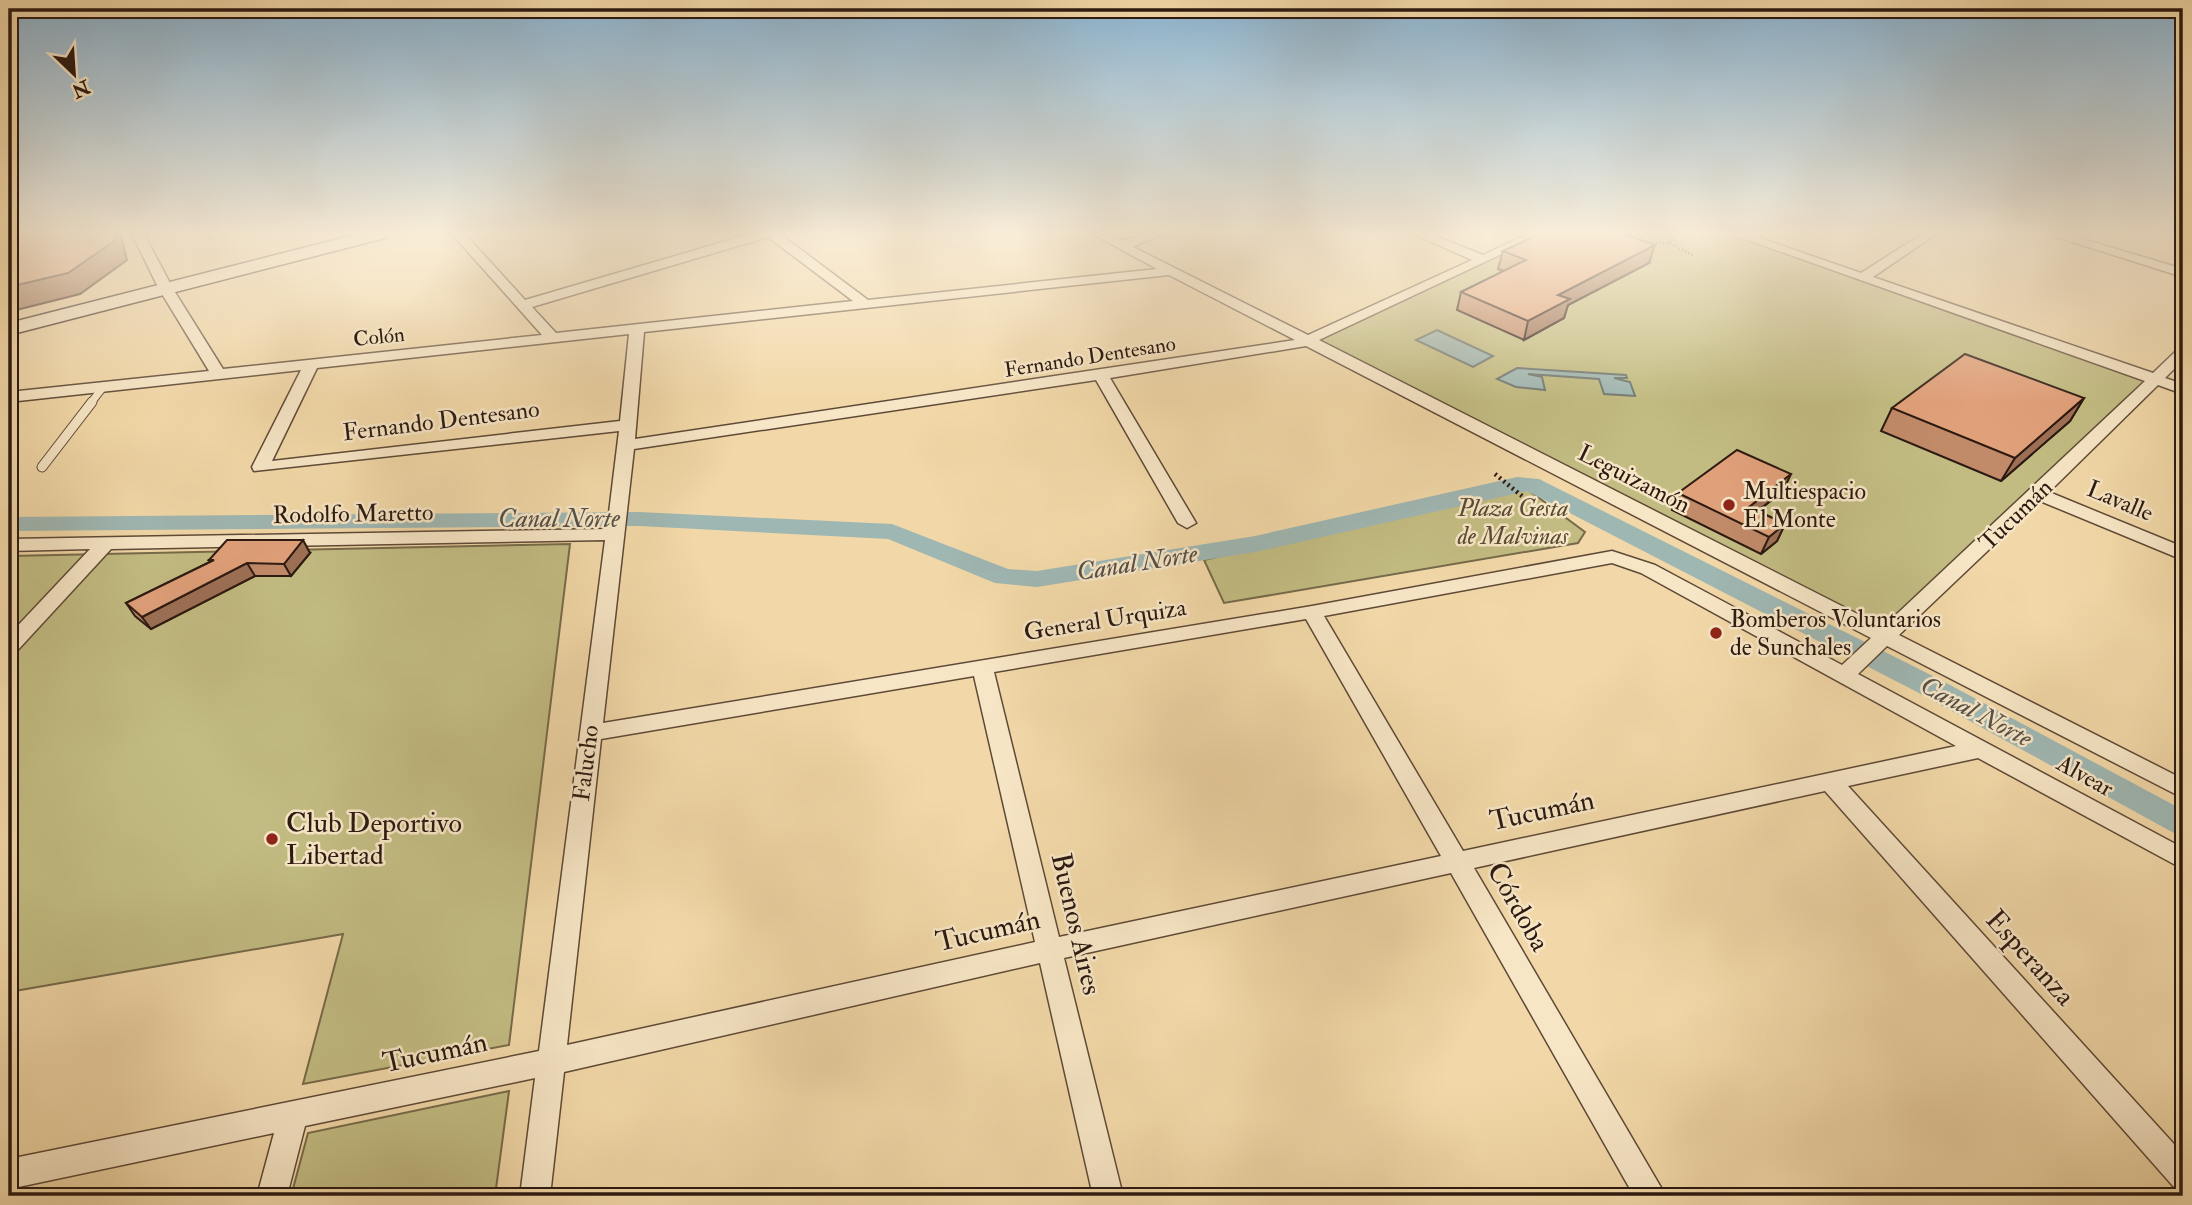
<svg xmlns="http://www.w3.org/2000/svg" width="2192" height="1205" font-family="'IM FELL Double Pica',serif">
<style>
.green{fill:#c2bc82;stroke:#776a4a;stroke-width:2}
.water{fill:#9fb7b3;stroke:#717872;stroke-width:2}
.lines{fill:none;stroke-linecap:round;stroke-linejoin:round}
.canal{fill:#9fb7b3;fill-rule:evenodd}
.lane-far1-casing{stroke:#5e4937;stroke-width:9}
.lane-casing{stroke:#5e4937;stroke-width:11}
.street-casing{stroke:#5e4937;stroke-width:3}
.secondary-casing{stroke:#2c1911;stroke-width:3}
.path-far1{stroke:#2c1911;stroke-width:3.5;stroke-dasharray:1 2.5;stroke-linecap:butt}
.path{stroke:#2c1911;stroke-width:4.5;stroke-dasharray:2 3.5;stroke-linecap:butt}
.lane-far1{stroke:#f7e6c6;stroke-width:7}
.lane{stroke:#f7e6c6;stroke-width:9}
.street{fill:#f7e6c6;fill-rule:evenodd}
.secondary{fill:#f7e6c6;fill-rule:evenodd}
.wall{fill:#c18a69;stroke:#2c1911;stroke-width:2}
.shaded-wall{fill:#9d7055;stroke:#2c1911;stroke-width:2}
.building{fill:#e0a07a;stroke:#2c1911;stroke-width:2}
.poi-dot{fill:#8f2418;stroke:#f7e6c6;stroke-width:2.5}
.labels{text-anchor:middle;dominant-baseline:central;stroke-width:5;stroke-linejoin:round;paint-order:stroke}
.far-street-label{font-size:21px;fill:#2c1911;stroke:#f7e6c6}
.street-label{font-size:24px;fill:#2c1911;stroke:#f7e6c6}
.poi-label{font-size:24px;fill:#2c1911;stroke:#f7e6c6;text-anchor:start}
.park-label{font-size:24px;font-style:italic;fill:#594a33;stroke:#f7e6c6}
.water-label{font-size:26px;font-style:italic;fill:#54504a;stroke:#f7e6c6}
.near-street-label{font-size:28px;fill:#2c1911;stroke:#f7e6c6}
.near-poi-label{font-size:28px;fill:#2c1911;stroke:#f7e6c6;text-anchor:start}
</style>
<rect width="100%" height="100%" fill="#f2d8a8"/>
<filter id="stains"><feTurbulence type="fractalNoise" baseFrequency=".00286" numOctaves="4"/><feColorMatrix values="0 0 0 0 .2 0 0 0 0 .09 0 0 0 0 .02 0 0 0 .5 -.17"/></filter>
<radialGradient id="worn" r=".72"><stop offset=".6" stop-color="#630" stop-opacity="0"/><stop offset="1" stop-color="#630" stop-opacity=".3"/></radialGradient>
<g class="green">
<polygon points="1538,234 1737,234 2155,379 1887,637 1309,341"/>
<polygon points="1523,486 1585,532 1578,543 1224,603 1204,560"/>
<polygon points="570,544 509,1045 303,1084 343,934 9,992 9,556"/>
<polygon points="509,1091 495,1196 291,1196 308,1133"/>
</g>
<g class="water">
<polygon points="1437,330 1493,356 1473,367 1416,340"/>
<polygon points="1517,368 1626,375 1627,378 1614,378 1630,382 1635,396 1604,394 1599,379 1528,374 1542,377 1545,390 1516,387 1497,379"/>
</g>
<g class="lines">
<polygon class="canal" points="1517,477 1539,479 1937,678 2183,810 2183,838 1917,692 1527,491 1255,552 1037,587 995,583 888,539 639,526 9,531 9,517 639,512 892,524 1008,569 1037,571 1255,536"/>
<g class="lane-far1-casing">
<polyline id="lane-far1" points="90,404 104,386"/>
</g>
<g class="lane-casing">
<polyline id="lane" points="42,467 92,402"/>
</g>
<g class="street-casing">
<g id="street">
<path d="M132,234H144L173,289L223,369L542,335L452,234H465L525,300L750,234H780L868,300L1157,269L1093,234H1108L1123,241L1145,234H1162L1133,247L1308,335L1472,260L1414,234H1430L1483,255L1528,234H1544L1319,340L1883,627L2145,381L1731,234H1748L1861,273L1922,234H1936L1873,277L2153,373L2178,349L2183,348V360L2165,378L2183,384V394L2158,385L2049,492L2183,547V560L2040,501L1899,635L2183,779V798L1887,646L1858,674L2183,848V869L1978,758L1848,786L2183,1154V1191L2173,1186L1825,791L1474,868L1666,1196H1634L1451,873L1064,958L1123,1196H1093L1040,963L564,1072L550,1196H520L535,1078L305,1126L287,1196H257L274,1133L9,1189V1159L539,1051L605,540L111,549L16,652L9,654V635L90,549L9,551V539L607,529L619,431L254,471L252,467L301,370L9,402V392L209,371L159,289ZM768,237L853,301L556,333L532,307ZM1169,275L1295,340L635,439L644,332ZM629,334L620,421L272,461L317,368ZM1306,346L1871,638L1842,665L1655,565L1612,551L1312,606L603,723L634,449L1096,380L1178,523L1187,528L1196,523L1110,378ZM1612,563L1641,573L1956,746L1463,851L1324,616ZM1306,619L1441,856L1059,937L994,672ZM974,676L1035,942L567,1045L601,739Z"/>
<polygon points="2047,234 2066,234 2183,269 2183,277"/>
</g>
</g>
<g class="secondary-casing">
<polygon id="secondary" points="358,234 388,234 385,238 9,335 9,323"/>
</g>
<g class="path-far1">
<polyline points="1649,243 1670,243 1672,240 1666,234"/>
<polyline points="1670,243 1694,256"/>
</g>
<polyline class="path" points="1495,474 1522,496"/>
<use href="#lane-far1" class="lane-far1"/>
<use href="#lane" class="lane"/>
<use href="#street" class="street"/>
<use href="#secondary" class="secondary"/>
</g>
<g class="wall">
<polygon points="1503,251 1649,263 1568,305 1564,318 1524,340 1457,310 1461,292 1504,271 1498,269"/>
<polygon points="2084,398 2070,421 2001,481 1881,431 1892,408"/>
<polygon points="1783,491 1758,511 1785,524 1777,541 1761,554 1672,510 1678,493"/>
<polygon points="310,553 291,576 255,576 151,629 135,616 126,603 210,562 209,560"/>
</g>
<g class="shaded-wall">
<polygon points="114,234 119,234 121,237 127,260 80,294 16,310 9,300 9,286"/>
<polygon points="1655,245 1649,263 1568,305 1564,318 1524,340 1528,321 1558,295"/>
<polygon points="2084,398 2070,421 2001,481 2015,458"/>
<polygon points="1791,474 1783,491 1741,524 1749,507"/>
<polygon points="1785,524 1777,541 1761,554 1769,537"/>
<polygon points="303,540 310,553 291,576 284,564"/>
<polygon points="247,563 255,576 151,629 142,617"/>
</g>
<g class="building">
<polygon points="9,234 114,234 116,240 68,273 9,287"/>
<polygon points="1539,234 1624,234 1655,245 1558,295 1570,299 1528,321 1461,292 1526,260 1503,251"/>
<polygon points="1965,354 2084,398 2015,458 1892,408"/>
<polygon points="1737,450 1791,474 1749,507 1785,524 1769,537 1678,493"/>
<polygon points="227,540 303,540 284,564 247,563 142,617 126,603 214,560 209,560"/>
</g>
<linearGradient id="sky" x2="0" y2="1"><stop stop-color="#8bb5d3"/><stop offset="0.58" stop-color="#f9edd8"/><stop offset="1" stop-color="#f9edd8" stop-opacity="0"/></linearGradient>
<rect width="2192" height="402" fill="url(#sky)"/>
<g class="poi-dot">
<circle cx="1729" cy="505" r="7"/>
<circle cx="1716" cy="633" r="7"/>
<circle cx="272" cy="839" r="7"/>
</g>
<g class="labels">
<g class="far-street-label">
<text transform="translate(379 337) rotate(-6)">Colón</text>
<text transform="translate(1090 357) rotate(-9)">Fernando Dentesano</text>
</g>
<g class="street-label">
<text transform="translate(441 421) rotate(-7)">Fernando Dentesano</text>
<text transform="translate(1634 479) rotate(27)">Leguizamón</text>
<text transform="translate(2120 501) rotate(23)">Lavalle</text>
<text transform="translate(353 514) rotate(-1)">Rodolfo Maretto</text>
<text transform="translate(2016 515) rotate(-44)">Tucumán</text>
<text transform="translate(1105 620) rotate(-9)">General Urquiza</text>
<text transform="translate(586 763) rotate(-83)">Falucho</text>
<text transform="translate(2085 776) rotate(29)">Alvear</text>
</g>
<g class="poi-label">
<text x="1743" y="491">Multiespacio<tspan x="1743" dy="28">El Monte</tspan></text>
<text x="1730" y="619">Bomberos Voluntarios<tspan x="1730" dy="28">de Sunchales</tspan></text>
</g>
<g class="park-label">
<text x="1513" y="508">Plaza Gesta<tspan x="1513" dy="28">de Malvinas</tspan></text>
</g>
<g class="water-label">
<text x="559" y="519">Canal Norte</text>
<text transform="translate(1137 563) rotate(-9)">Canal Norte</text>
<text transform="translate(1976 712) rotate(28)">Canal Norte</text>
</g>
<g class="near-street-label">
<text transform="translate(1542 811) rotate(-12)">Tucumán</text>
<text transform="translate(1518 907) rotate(60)">Córdoba</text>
<text transform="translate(1076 924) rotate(77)">Buenos Aires</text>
<text transform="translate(988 931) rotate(-13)">Tucumán</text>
<text transform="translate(2030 958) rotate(48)">Esperanza</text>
<text transform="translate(435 1053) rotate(-12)">Tucumán</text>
</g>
<g class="near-poi-label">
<text x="286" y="823">Club Deportivo<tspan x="286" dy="32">Libertad</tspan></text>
</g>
</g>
<rect width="2192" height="1205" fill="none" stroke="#f2d8a8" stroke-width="35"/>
<rect x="10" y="10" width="2171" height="1184" fill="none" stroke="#2c1911" stroke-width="3.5"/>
<rect x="18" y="18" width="2157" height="1170" fill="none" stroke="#2c1911" stroke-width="2"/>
<g transform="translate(74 74) rotate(155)" stroke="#f7e6c6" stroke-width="5" paint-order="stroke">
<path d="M0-5L12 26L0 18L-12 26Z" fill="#2c1911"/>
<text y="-10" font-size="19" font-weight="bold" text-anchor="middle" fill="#2c1911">N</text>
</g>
<rect width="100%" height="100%" filter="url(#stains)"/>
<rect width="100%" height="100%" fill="url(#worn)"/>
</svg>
